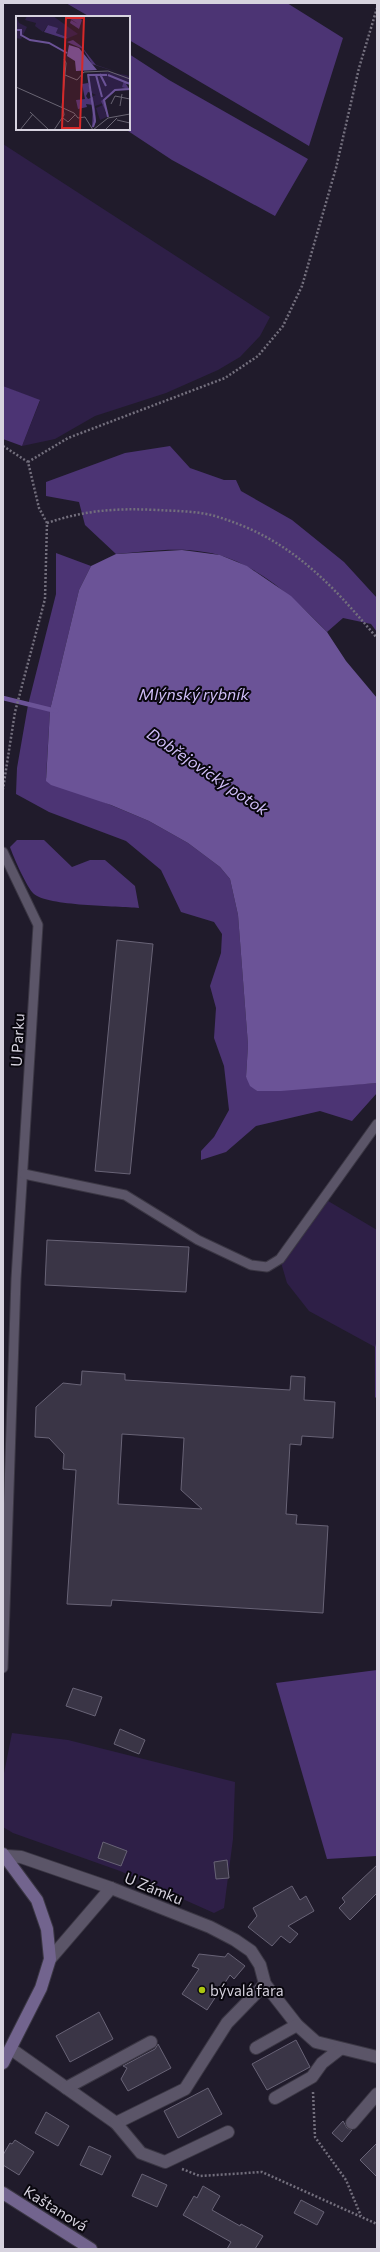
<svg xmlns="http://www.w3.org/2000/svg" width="380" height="2252" font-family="Commissioner,sans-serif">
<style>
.green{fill:#2e1f47}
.forest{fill:#4c3474}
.water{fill:#6b5397}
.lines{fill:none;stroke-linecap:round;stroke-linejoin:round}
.stream{stroke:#6b5397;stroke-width:4.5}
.building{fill:#3a3546;stroke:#686376;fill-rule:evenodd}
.lane-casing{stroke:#3b3744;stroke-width:11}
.street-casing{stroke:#3b3744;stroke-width:14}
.secondary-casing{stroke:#3b3744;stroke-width:14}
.path{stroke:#736f7d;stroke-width:2.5;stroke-dasharray:2 2;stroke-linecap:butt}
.lane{stroke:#5b5568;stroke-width:9}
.street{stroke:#5b5568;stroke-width:12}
.secondary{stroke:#72648e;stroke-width:12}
.poi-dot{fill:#acc611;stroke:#09070e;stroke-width:1.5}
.labels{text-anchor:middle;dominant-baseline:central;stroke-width:4;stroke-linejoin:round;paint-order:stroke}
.street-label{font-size:15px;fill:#d7d3df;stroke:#09070e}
.poi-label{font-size:15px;fill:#d7d3df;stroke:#09070e;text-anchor:start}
.water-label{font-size:16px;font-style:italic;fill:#d0bef8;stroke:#09070e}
.inset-river{fill:none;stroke:#6b5397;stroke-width:2}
.inset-road{fill:none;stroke:#696573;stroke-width:1}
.view{fill:#d62828;fill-opacity:0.15;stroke:#d62828;stroke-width:2}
.inset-edge{fill:none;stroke:#d7d3df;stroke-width:2}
</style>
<rect width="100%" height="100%" fill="#201b2b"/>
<g class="green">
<polygon points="3,144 270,317 260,336 240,357 218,370 166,393 95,416 55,439 22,446 40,401 3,386"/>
<polygon points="323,1198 377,1230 377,1339 375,1347 309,1311 287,1283 280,1259"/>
<polygon points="12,1733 68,1740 235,1782 233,1839 224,1908 214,1913 120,1871 13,1833 3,1827 4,1773"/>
</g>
<g class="forest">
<polygon points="66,3 287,3 343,38 309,146 129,40 129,17 90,17"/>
<polygon points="129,54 169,80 308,159 275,216 172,160 125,129 129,129"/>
<polygon points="3,386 40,400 22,446 3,439"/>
<path d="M170,446L190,468L224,480H236L241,491L292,520L344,562L377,598V632L371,624L343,618L327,632C296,599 251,558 204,552C175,547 144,552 116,554L85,525L79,502L46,496V482L125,453Z"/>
<polygon points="56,553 91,566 79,590 50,710 46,778 149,821 188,843 220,867 230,879 238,915 248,1045 246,1077 257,1091 377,1083 377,1093 352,1121 320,1111 256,1126 226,1152 201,1160 201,1151 214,1137 229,1110 224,1066 214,1038 216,1008 210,986 221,953 222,934 214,922 181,912 161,870 126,841 49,812 16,794 17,768 28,705 56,594"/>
<path d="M17,840H44L72,867L90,860H105L135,886L139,908C118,906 47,906 34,894C27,888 13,856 10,847Z"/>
<polygon points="377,1339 377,1399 375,1397 375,1347"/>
<polygon points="377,1670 377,1856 327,1859 276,1683"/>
</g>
<polygon class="water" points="182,550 220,555 247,566 291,596 327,632 346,661 377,698 377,1083 281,1091 257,1091 250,1086 246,1077 248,1045 238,915 230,879 220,867 188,843 149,821 111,805 51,785 46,781 50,710 79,590 91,566 116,554"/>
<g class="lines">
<polyline class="stream" points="3,698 56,711"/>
</g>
<g class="building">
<polygon points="117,940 153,944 130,1174 95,1171"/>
<polygon points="47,1240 189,1247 186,1292 45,1285"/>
<path d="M82,1371L125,1374V1380L290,1390L291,1376L305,1377L304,1400L335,1402L333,1438L302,1436L301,1445L290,1444L286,1514L297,1515L296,1524L328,1526L323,1613L112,1600L111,1606L67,1604L76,1470L63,1469L64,1454L49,1438L35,1437L36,1407L63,1383L81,1385ZM122,1434L184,1438L181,1490L202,1509L118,1504Z"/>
<polygon points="73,1688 102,1697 95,1716 66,1706"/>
<polygon points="120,1729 145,1740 139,1754 114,1744"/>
<polygon points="103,1842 127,1851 121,1866 98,1858"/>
<polygon points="227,1860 229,1878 216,1879 214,1862"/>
<polygon points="377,1865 377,1893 350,1920 339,1908 345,1902 342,1898"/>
<polygon points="292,1886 300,1900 306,1896 314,1911 288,1926 298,1934 290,1943 281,1936 272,1946 248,1927 257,1916 253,1908"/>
<polygon points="228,1953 245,1966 234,1979 230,1975 207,2010 182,1994 199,1969 192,1966 199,1954 225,1957"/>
<polygon points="99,2012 113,2039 70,2062 56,2036"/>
<polygon points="296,2040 310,2067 267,2090 252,2064"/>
<polygon points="158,2044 171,2068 128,2091 121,2079 127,2068 123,2066 155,2049"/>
<polygon points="208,2088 222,2114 178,2138 164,2111"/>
<polygon points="46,2112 69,2126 58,2146 35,2133"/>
<polygon points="343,2121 347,2128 352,2130 342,2142 332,2133"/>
<polygon points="15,2140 34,2152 19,2175 3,2165 3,2155 10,2143 12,2144"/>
<polygon points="377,2143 377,2177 360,2160"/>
<polygon points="89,2146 111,2156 102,2175 80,2165"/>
<polygon points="142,2174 167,2185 157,2207 132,2196"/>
<polygon points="203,2186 220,2196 212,2210 240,2226 241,2224 263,2236 255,2249 227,2249 231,2242 183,2215 194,2196 197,2198"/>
<polygon points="301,2200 324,2212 317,2225 294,2213"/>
</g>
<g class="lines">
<g class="lane-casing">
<g id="lane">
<polyline points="3,852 38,925 16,1279 3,1668"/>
<polyline points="24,1174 125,1195 198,1240 251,1265 267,1267 280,1259 377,1124"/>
</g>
</g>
<g class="street-casing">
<g id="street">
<polyline points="7,1856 21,1857 111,1888 210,1927 235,1940 251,1951 260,1965 265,1984 297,2025 316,2042 377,2057"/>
<polyline points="50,1959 111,1888"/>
<polyline points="256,2048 297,2025"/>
<polyline points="11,2049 116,2123 185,2089 227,2023 265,1984"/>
<polyline points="66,2088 151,2042"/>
<polyline points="275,2098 312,2077 322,2063 340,2049"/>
<polyline points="116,2123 141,2153 165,2162 228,2132"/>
<polyline points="352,2123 377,2094"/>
</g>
</g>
<g class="secondary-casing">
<g id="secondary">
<polyline points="3,1854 37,1900 47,1929 50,1959 41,1988 3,2063"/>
<polyline points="3,2193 91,2249"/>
</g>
</g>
<g class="path">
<polyline points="3,446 28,462 39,508 47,523 45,599 15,712 3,789"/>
<polyline points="28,462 68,438 225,378 258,356 283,326 302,286 336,168 359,68 377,8"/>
<path d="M47,523C86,510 117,508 157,510C176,511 197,511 215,516C289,538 329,581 377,638"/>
<polyline points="313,2092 315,2137 346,2180 361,2216"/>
<polyline points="182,2169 200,2176 262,2172 377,2224"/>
</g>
<use href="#lane" class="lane"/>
<use href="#street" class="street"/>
<use href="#secondary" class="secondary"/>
</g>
<circle class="poi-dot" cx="202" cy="1990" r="4"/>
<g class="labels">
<g class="street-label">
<text transform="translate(17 1040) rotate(-87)">U Parku</text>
<text transform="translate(154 1888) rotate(22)">U Zámku</text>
<text transform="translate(56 2208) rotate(32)">Kaštanová</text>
</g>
<g class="poi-label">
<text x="210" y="1990">bývalá fara</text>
</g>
<g class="water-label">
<text x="194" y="693">Mlýnský rybník</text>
<text transform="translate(208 771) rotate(34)">Dobřejovický potok</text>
</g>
</g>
<g transform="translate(16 16)">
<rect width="114" height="114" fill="#201b2b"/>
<path d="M0,0L3,7L11,11L5,23L0,22ZM11,0H37L62,18L50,23L51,21L40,17L41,12L32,9L27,16L19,10L20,7L9,4ZM92,56L110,59L114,61V67L107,65L109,72L99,74L85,88L79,90L77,80L80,79L76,77L72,58ZM87,89L91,101L84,104L80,92Z" fill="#2e1f47"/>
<path d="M50,0H60L66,4L63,13L54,7L55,4L62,8ZM32,9L42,12L40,17L51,21L50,23L28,16ZM57,24L65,30L80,49L107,58L76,48L67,33L51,26ZM108,65L114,67L110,68L114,74H100L88,85L92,101L85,85L99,74L109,72L106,71ZM72,67L76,77L72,76L70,80L72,83L77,81L79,93L80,106L76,112L77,89L70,88L71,91L62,93L60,84L69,83L66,68Z" fill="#4c3474"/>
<path d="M53,29L63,32L81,54L60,55L59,45L51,40Z" fill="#6b5397"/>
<path class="inset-river" d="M0,14H5V19L14,24L33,27L51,37M72,58L79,105L77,111M84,58L90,70M72,59H91M80,59L86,81M92,59L114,68M92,101L88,84L99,74L114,73"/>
<path class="inset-road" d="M49,59L61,64L68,56L92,55L114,63M0,71L47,92L48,99L38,114M95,88L99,80L114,83M104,90L106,78M46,92L50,47L48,43M47,92L58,97L62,102L69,101L77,114M14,96L33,114M47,102L52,106L59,99M101,104L114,107M4,114L17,98M77,114L92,102L114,98M89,114L101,102"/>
<path class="view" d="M50,2H68L64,112H46Z"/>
<rect width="114" height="114" class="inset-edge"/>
</g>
<rect width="380" height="2252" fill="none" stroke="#d7d3df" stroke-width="8"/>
</svg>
